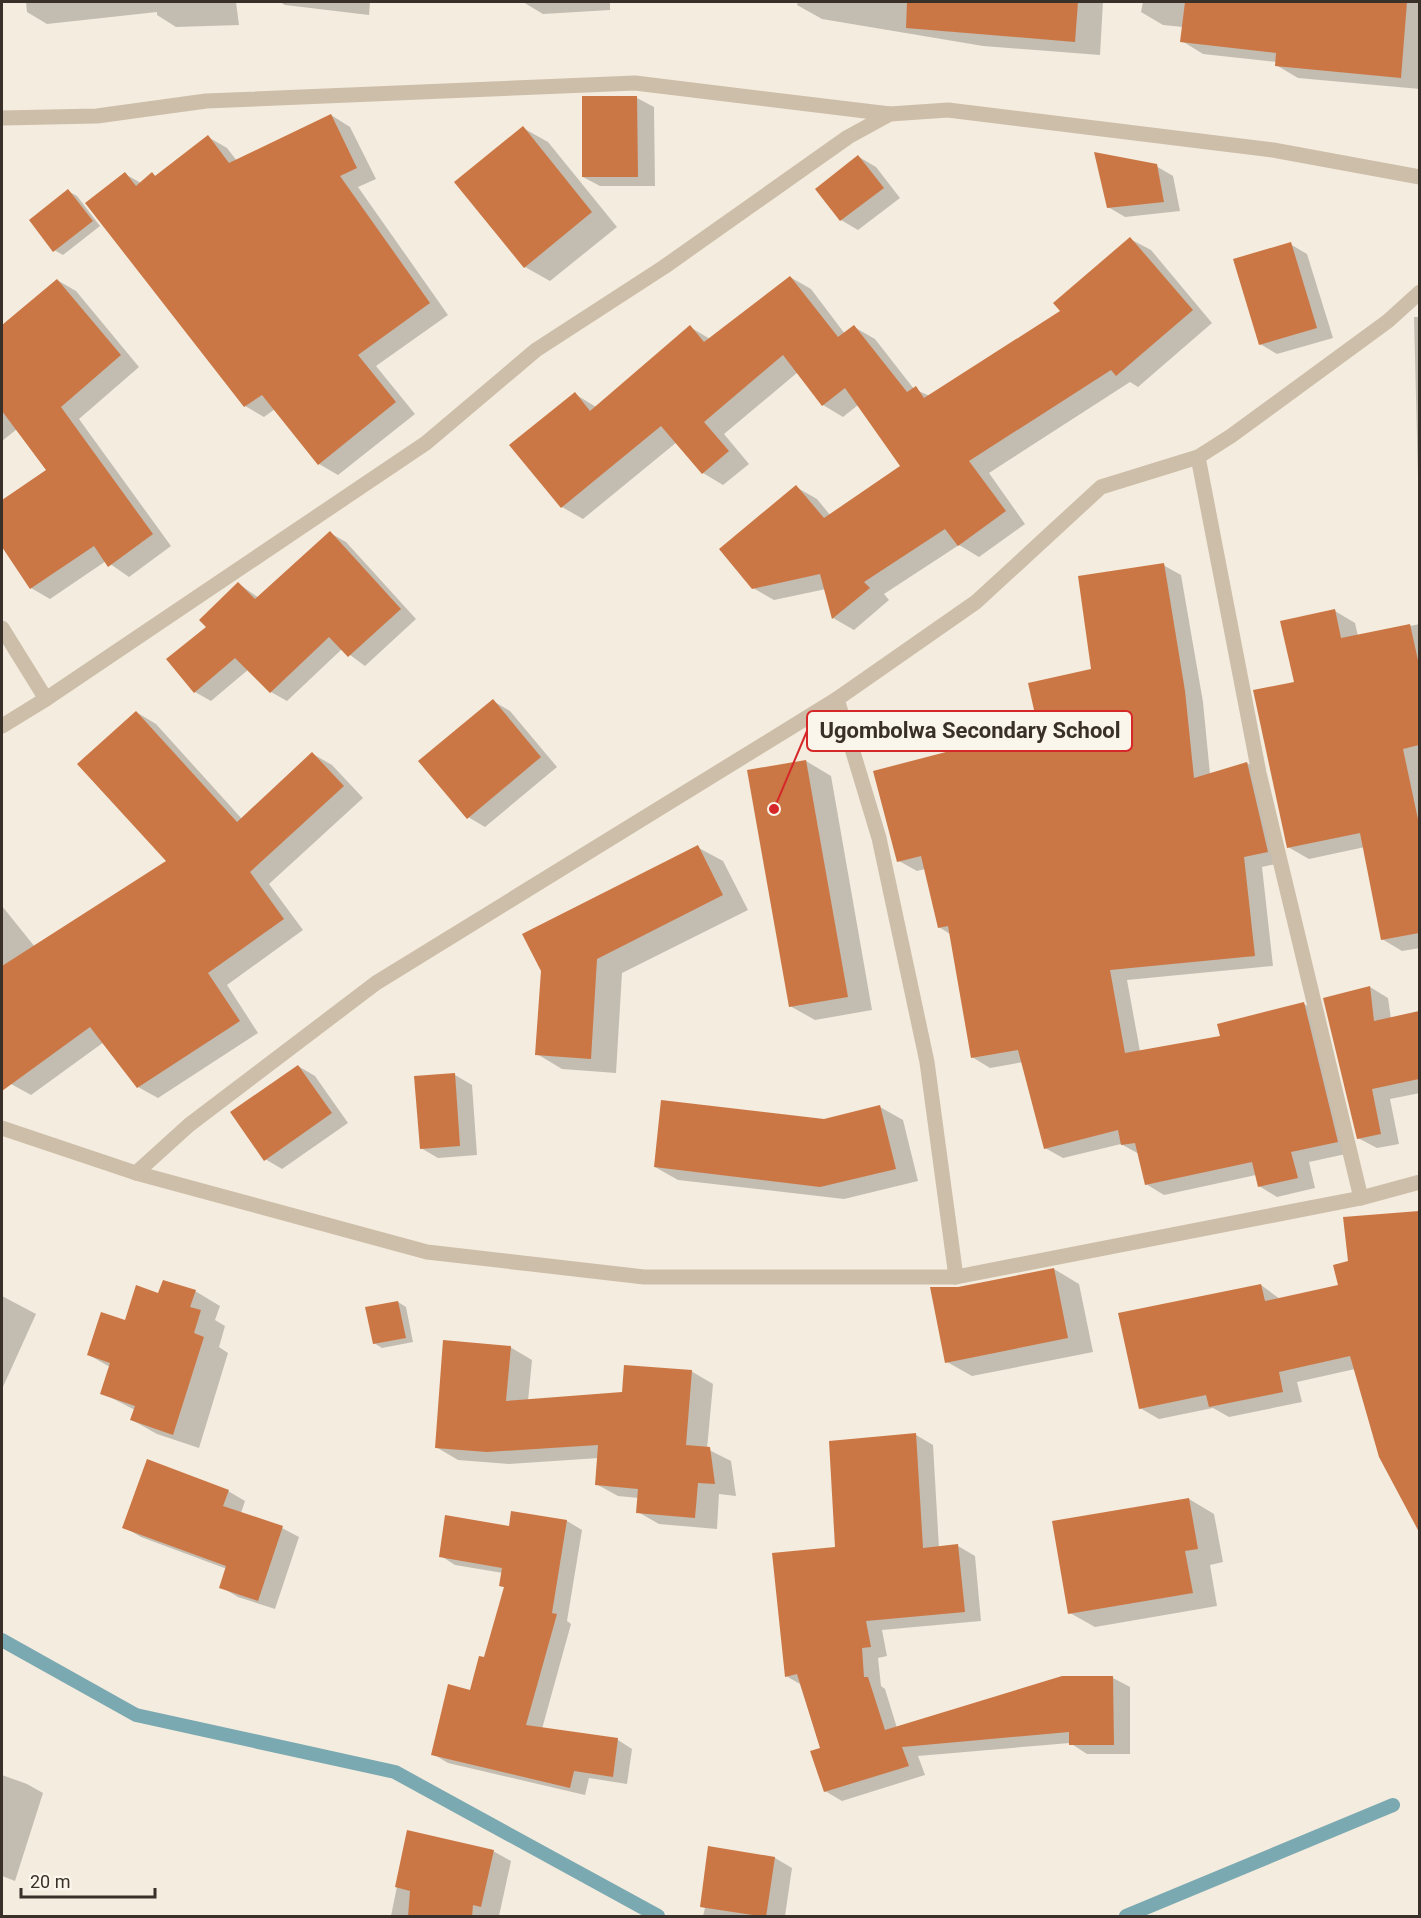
<svg xmlns="http://www.w3.org/2000/svg" width="1421" height="1918" font-family="Roboto,sans-serif">
<style>
.shadow{fill:#0003}
.lines{fill:none;stroke-linecap:round;stroke-linejoin:round}
.stream{stroke:#7ba9b2;stroke-width:14}
.building{fill:#cb7745}
.minor{stroke:#cdbea9;stroke-width:15}
.leader{fill:none;stroke:#d62828;stroke-width:2}
.callout-dot{fill:#d62828;stroke:#fbf6eb;stroke-width:2}
.callout{fill:#fbf6eb;stroke:#d62828;stroke-width:2}
.callout-label{font-size:22px;text-anchor:middle;font-weight:bold;fill:#393029}
</style>
<rect width="100%" height="100%" fill="#f4ecde"/>
<g class="shadow">
<polygon points="26,2 236,2 239,25 176,27 157,15 157,12 47,24 27,12"/>
<polygon points="280,2 370,2 369,15 285,5"/>
<polygon points="523,2 610,2 610,10 543,14"/>
<polygon points="798,2 1103,2 1100,55 983,46 822,19 797,5"/>
<polygon points="1143,2 1419,2 1420,89 1298,78 1276,65 1277,62 1203,54 1182,41 1183,27 1163,25 1141,12"/>
<polygon points="583,97 637,98 654,107 655,186 600,186 583,177"/>
<polygon points="331,115 350,127 376,179 358,187 448,315 376,366 415,414 338,475 319,464 275,409 264,417 245,406 125,174 141,183 153,174 157,177 208,137 227,148 237,161"/>
<polygon points="523,128 548,142 617,227 550,281 525,267"/>
<polygon points="859,157 876,167 900,198 858,230 841,220 817,189"/>
<polygon points="1156,166 1173,176 1180,211 1125,217 1108,207"/>
<polygon points="68,191 77,196 100,226 63,255 54,250"/>
<polygon points="1130,239 1151,250 1212,323 1138,387 1130,382 989,473 1025,524 979,557 959,545 884,594 889,600 854,630 833,618 826,589 774,600 753,588 796,487 817,499 830,515 902,466 858,405 843,417 823,405 798,372 724,434 749,464 723,485 703,473 677,442 583,519 562,507 511,445 575,394 596,407 690,327 710,339 790,277 811,289 845,334 854,327 875,339 914,389 930,396 1062,312"/>
<polygon points="1290,244 1307,254 1333,338 1277,354 1260,344"/>
<polygon points="57,280 76,291 139,367 79,419 171,546 129,577 106,561 50,599 31,588 2,544 2,502 48,471 17,429 2,441 2,327"/>
<polygon points="1414,317 1420,317 1420,478 1418,477"/>
<polygon points="330,533 346,542 416,619 365,666 342,649 287,701 271,692 249,669 211,701 195,692 208,627 239,584 259,598"/>
<polygon points="1163,565 1181,575 1203,702 1210,774 1247,763 1265,774 1285,862 1262,867 1273,966 1127,980 1140,1051 1222,1037 1304,1004 1322,1014 1355,1152 1309,1162 1315,1188 1277,1197 1259,1186 1256,1175 1164,1195 1146,1184 1139,1154 1121,1144 1063,1158 1045,1148 1023,1062 990,1068 972,1057 950,934 939,927 925,869 917,871 899,861 1040,729 1093,670"/>
<polygon points="1335,611 1355,623 1358,636 1420,624 1420,948 1402,951 1382,939 1365,847 1309,859 1288,847 1296,683"/>
<polygon points="493,701 510,711 557,767 485,827 468,817"/>
<polygon points="136,712 156,724 242,819 313,754 332,765 363,798 269,884 303,930 227,985 258,1033 158,1098 138,1087 104,1042 31,1095 11,1084 2,1071 2,906 35,947 168,862"/>
<polygon points="806,761 831,776 872,1010 815,1020 790,1006"/>
<polygon points="697,847 723,861 748,910 622,973 616,1073 562,1069 537,1054 543,971"/>
<polygon points="1370,987 1388,998 1391,1019 1420,1012 1420,1093 1390,1099 1399,1144 1377,1148 1358,1138"/>
<polygon points="298,1066 315,1076 348,1123 282,1169 265,1159"/>
<polygon points="455,1075 472,1085 477,1155 438,1158 421,1148"/>
<polygon points="880,1107 903,1120 918,1181 844,1199 678,1180 655,1167"/>
<polygon points="1416,1225 1420,1243 1420,1522 1414,1519 1355,1369 1297,1382 1302,1402 1229,1417 1213,1408 1159,1419 1140,1408 1261,1285 1280,1299 1340,1286 1350,1262"/>
<polygon points="1054,1269 1079,1284 1093,1352 972,1376 947,1362 958,1288"/>
<polygon points="195,1291 220,1306 215,1320 225,1326 219,1347 228,1353 199,1448 157,1434 132,1420 135,1410 102,1393 110,1367 89,1355 159,1294"/>
<polygon points="2,1296 36,1314 2,1389"/>
<polygon points="398,1302 406,1307 413,1342 382,1348 374,1343"/>
<polygon points="510,1347 532,1360 528,1401 623,1393 691,1371 713,1384 707,1449 731,1461 736,1496 719,1494 717,1529 659,1524 638,1512 639,1498 618,1496 596,1484 599,1458 509,1464 458,1460 436,1447"/>
<polygon points="916,1435 933,1445 939,1548 958,1546 975,1556 981,1621 882,1630 887,1656 878,1658 881,1686 885,1689 897,1728 1113,1678 1130,1687 1130,1754 1087,1754 1070,1743 918,1756 925,1775 842,1801 825,1791 821,1749 800,1684 786,1676 837,1549"/>
<polygon points="228,1491 245,1501 241,1513 282,1528 299,1537 275,1609 238,1597 221,1587 227,1569 141,1537 124,1527"/>
<polygon points="1189,1499 1214,1514 1223,1562 1210,1565 1217,1606 1095,1627 1070,1613"/>
<polygon points="567,1521 582,1530 567,1621 571,1624 542,1729 618,1740 632,1749 627,1784 589,1778 585,1795 448,1763 433,1754 471,1692 485,1659 506,1588 501,1586 503,1573 455,1565 441,1556 510,1528"/>
<polygon points="2,1775 27,1784 43,1793 15,1881 2,1876"/>
<polygon points="408,1832 493,1851 511,1861 499,1916 391,1916"/>
<polygon points="775,1858 792,1868 785,1916 703,1916 705,1908 701,1906"/>
</g>
<g class="lines">
<g class="stream">
<polyline points="2,1640 136,1715 395,1772 658,1916"/>
<polyline points="1126,1916 1393,1805"/>
</g>
</g>
<g class="building">
<polygon points="907,2 1078,2 1075,42 906,28"/>
<polygon points="1185,2 1407,2 1401,78 1275,66 1276,53 1180,42"/>
<polygon points="582,96 637,96 638,177 582,177"/>
<polygon points="331,114 357,168 340,176 430,303 358,355 396,402 318,465 262,395 244,407 85,203 125,172 136,186 152,172 155,176 208,135 229,163"/>
<polygon points="523,126 592,212 524,268 454,182"/>
<polygon points="1094,152 1157,164 1164,202 1107,208"/>
<polygon points="858,155 884,188 840,221 815,189"/>
<polygon points="68,189 93,221 53,252 29,220"/>
<polygon points="1130,237 1193,310 1116,376 1111,370 969,461 1006,511 958,546 945,529 864,582 870,588 832,619 820,574 752,589 719,549 796,485 824,518 900,466 845,388 822,406 783,355 704,422 729,451 702,474 661,426 561,508 509,445 575,392 590,411 690,325 704,342 790,276 838,337 854,325 907,392 916,386 924,398 1060,311 1053,303"/>
<polygon points="1291,242 1317,328 1259,345 1233,259"/>
<polygon points="57,279 121,355 61,407 153,534 108,567 94,546 30,589 2,547 2,500 46,470 2,411 2,325"/>
<polygon points="330,531 401,609 348,657 329,637 270,693 235,658 194,693 166,659 206,627 199,620 238,582 255,599"/>
<polygon points="1164,563 1185,691 1194,778 1247,762 1268,852 1244,857 1255,956 1110,970 1125,1053 1220,1036 1217,1024 1304,1002 1338,1142 1291,1152 1298,1178 1258,1187 1252,1162 1145,1185 1135,1143 1121,1145 1118,1130 1044,1149 1018,1050 971,1058 948,926 938,928 921,856 897,862 873,771 1038,728 1028,683 1091,669 1078,576"/>
<polygon points="1335,609 1341,638 1410,624 1419,665 1419,745 1403,749 1419,824 1419,933 1381,940 1360,833 1287,848 1253,690 1294,682 1280,621"/>
<polygon points="493,699 541,757 467,819 418,761"/>
<polygon points="136,711 237,822 312,752 344,786 250,872 284,919 208,973 240,1021 137,1088 90,1027 2,1091 2,966 166,861 77,764"/>
<polygon points="806,760 848,997 789,1007 747,770"/>
<polygon points="698,845 723,895 597,959 591,1059 535,1055 541,971 522,934"/>
<polygon points="1370,986 1374,1021 1419,1011 1419,1079 1372,1089 1381,1134 1357,1139 1323,998"/>
<polygon points="298,1065 332,1113 264,1161 230,1112"/>
<polygon points="455,1073 460,1146 420,1149 414,1076"/>
<polygon points="661,1100 824,1119 880,1105 896,1169 820,1187 654,1167"/>
<polygon points="1419,1211 1419,1532 1379,1457 1350,1356 1279,1372 1283,1392 1209,1407 1206,1395 1139,1409 1118,1313 1261,1284 1265,1301 1338,1285 1333,1265 1348,1261 1343,1217"/>
<polygon points="1054,1268 1068,1338 945,1363 930,1287 958,1287"/>
<polygon points="163,1280 196,1290 190,1307 201,1310 194,1333 204,1337 173,1435 130,1420 135,1406 100,1394 110,1363 87,1355 101,1312 125,1320 136,1285 158,1293"/>
<polygon points="398,1301 406,1338 373,1344 365,1307"/>
<polygon points="443,1340 511,1346 506,1401 622,1392 624,1365 692,1370 686,1445 710,1447 715,1484 698,1483 695,1518 636,1513 638,1489 595,1485 598,1445 487,1452 435,1448"/>
<polygon points="916,1433 923,1548 958,1544 965,1612 866,1621 871,1647 862,1648 864,1677 868,1677 885,1730 1062,1676 1113,1676 1114,1745 1069,1745 1069,1732 902,1747 909,1766 824,1792 810,1751 820,1748 797,1674 785,1677 772,1553 835,1547 829,1441"/>
<polygon points="147,1459 229,1490 223,1506 283,1526 258,1601 219,1588 226,1566 122,1528"/>
<polygon points="1189,1498 1198,1549 1185,1551 1193,1593 1068,1614 1052,1521"/>
<polygon points="511,1511 567,1520 552,1613 557,1614 526,1725 618,1738 613,1777 574,1771 570,1788 431,1755 448,1684 470,1690 479,1656 484,1657 504,1587 499,1586 502,1568 439,1557 445,1515 509,1526"/>
<polygon points="407,1830 494,1850 481,1907 473,1905 472,1917 408,1917 410,1891 395,1887"/>
<polygon points="708,1846 775,1857 766,1917 700,1907"/>
</g>
<g class="lines">
<g class="minor">
<polyline points="2,118 97,116 206,101 635,83 890,114"/>
<polyline points="1198,457 1259,773 1361,1198"/>
<polyline points="2,628 46,699"/>
<polyline points="837,699 879,838 927,1062 956,1277"/>
<polyline points="2,726 46,699 426,443 536,350 664,267 848,137 890,114 948,110 1273,150 1420,177"/>
<polyline points="2,1128 136,1173 427,1252 644,1277 956,1277 1361,1198 1420,1182"/>
<polyline points="136,1173 189,1125 376,983 837,699 976,602 1101,487 1198,457 1231,436 1388,321 1420,292"/>
</g>
</g>
<path class="leader" d="M774 809L807 731"/>
<circle class="callout-dot" cx="774" cy="809" r="6"/>
<rect class="callout" x="807" y="711" width="325" height="40" rx="6"/>
<g class="callout-label">
<text x="970" y="738">Ugombolwa Secondary School</text>
</g>
<rect width="1421" height="1918" fill="none" stroke="#393029" stroke-width="6"/>
<path d="M21 1888v9h134v-9" fill="none" stroke="#393029" stroke-width="3"/>
<text x="30" y="1888" font-size="18" fill="#393029" stroke="#fbf6eb" stroke-width="4.5" paint-order="stroke">20 m</text>
</svg>
